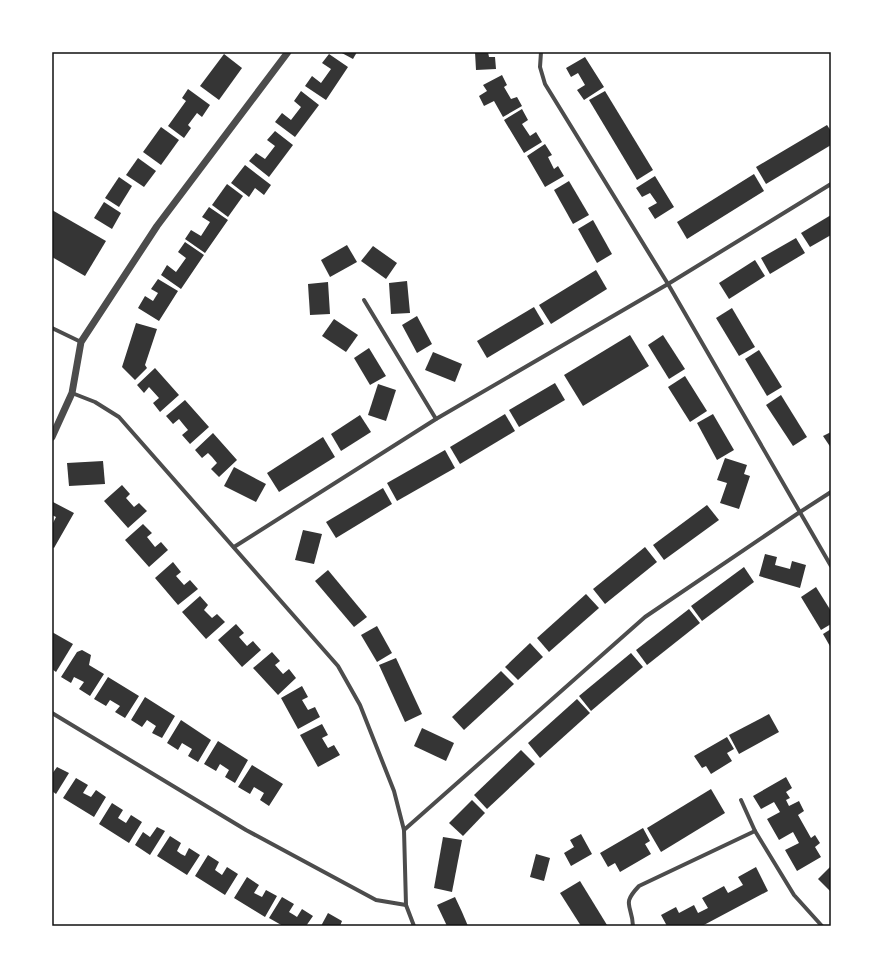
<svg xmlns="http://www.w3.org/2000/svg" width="883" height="978" font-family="Karla,sans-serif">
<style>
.building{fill:#353535}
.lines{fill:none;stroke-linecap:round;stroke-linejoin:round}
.minor{stroke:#4c4c4c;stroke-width:4}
.tertiary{stroke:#4c4c4c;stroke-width:7}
.neatline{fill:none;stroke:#111;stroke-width:1.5}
</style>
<rect width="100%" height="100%" fill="#fff"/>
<g class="building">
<polygon points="340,52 357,52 353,59"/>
<polygon points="475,52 488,52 489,57 495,57 496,69 476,70"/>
<polygon points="224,54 242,68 219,100 200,86"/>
<polygon points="329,54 348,67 326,100 305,86 312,76 321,83 331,69 322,63"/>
<polygon points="585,57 604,87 584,100 577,90 585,85 578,73 571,77 566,68"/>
<polygon points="502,75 507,85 504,87 511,99 517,97 522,106 503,117 494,101 484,106 479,96 487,91 483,85"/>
<polygon points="188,89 210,105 202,117 197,113 188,125 191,128 184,138 168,126 186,101 182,98"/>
<polygon points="301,91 319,105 295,137 275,122 282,113 291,120 301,107 294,101"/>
<polygon points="605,91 653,170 637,180 589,100"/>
<polygon points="522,109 528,120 522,124 530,136 536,132 542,142 524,153 504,120"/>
<polygon points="827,125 831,131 831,145 766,184 756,167"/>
<polygon points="161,127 179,140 161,165 143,152"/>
<polygon points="275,131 293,145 269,177 249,161 256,153 265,159 275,146 267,140"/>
<polygon points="545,144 552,155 548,157 554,169 558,166 564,176 545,187 527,156"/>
<polygon points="138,158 156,171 144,187 126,175"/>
<polygon points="245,165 271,185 264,195 255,188 249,197 231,183"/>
<polygon points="754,174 764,191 687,239 677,222"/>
<polygon points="655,176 674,207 655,219 648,208 657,203 650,193 642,197 636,188"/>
<polygon points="119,177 132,186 119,207 105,198"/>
<polygon points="569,181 589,215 573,224 554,190"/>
<polygon points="227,184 243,196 228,217 212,205"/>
<polygon points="104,202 121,213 112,229 94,218"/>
<polygon points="209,207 228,220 205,253 185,239 191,230 201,236 210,222 202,217"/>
<polygon points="52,210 106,241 85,276 52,257"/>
<polygon points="831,215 831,235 810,247 801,233"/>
<polygon points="593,220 612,254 597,263 578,229"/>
<polygon points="796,238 805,253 770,274 761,258"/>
<polygon points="185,242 204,255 181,289 161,275 167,265 176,272 186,258 178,252"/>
<polygon points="347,245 357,262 330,277 321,260"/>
<polygon points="373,246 397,263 386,279 361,261"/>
<polygon points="755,260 765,276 729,299 719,283"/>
<polygon points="596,270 607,289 551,324 539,305"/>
<polygon points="158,279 178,291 159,321 138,308 145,296 153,301 158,293 151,289"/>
<polygon points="407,281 410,313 391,314 389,283"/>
<polygon points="328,282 330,314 310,315 308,284"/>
<polygon points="534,307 544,324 487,358 477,341"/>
<polygon points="732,308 755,347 739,356 716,318"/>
<polygon points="417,316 432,344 417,353 402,325"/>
<polygon points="334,319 358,335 346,352 322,336"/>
<polygon points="136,323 157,329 145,365 147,368 135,380 122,367"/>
<polygon points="630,335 649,366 583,406 564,375"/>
<polygon points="663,335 685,369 669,379 648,345"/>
<polygon points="369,348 386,376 370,385 354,358"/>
<polygon points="759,350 782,387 767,396 745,359"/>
<polygon points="433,352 462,364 455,382 425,370"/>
<polygon points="155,368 179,395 160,412 153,403 159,398 149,387 144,393 137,385"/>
<polygon points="685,376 707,411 690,422 668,387"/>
<polygon points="555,383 565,400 519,427 509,410"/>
<polygon points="378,384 396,390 386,421 368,415"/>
<polygon points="781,395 807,437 793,446 766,405"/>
<polygon points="185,400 209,427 190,444 182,435 188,430 183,424 179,419 173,424 166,416"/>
<polygon points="505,414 515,431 460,464 450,447"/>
<polygon points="713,414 734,450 717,460 697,423"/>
<polygon points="360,415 371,432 341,451 331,434"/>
<polygon points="831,432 831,448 823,436"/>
<polygon points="213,433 237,460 219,477 211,469 217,463 212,457 208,453 202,458 195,450"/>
<polygon points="323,437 335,457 279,492 267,473"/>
<polygon points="445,450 455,468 397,501 387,483"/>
<polygon points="725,458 747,465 744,474 750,476 739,509 720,503 727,483 717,480"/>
<polygon points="103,461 105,484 69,486 67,463"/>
<polygon points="234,467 266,484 256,502 224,486"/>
<polygon points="122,485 130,494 126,498 134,507 139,503 147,511 128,528 104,501"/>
<polygon points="383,488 392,504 336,538 326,522"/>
<polygon points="53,502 74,513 54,548 52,547 52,525 56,517 52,515"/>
<polygon points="707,505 719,520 664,560 653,545"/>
<polygon points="143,524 152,533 147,537 155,547 161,542 168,550 149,567 125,540"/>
<polygon points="303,530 322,534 314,564 295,560"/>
<polygon points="645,547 657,562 605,604 593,589"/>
<polygon points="765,554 777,557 775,565 790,569 792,561 806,565 800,588 759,576"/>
<polygon points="173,562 181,572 176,576 184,585 190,580 198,589 178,605 155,578"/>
<polygon points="744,567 754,582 702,621 691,606"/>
<polygon points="328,570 367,617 354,627 315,581"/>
<polygon points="816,587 831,611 831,624 821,630 801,597"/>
<polygon points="586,594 599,608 549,652 537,638"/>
<polygon points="200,596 208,605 204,610 212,618 217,614 225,622 206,639 182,612"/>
<polygon points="689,609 700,623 647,665 636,650"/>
<polygon points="236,624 244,633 239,637 247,646 253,641 261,650 242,667 218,640"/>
<polygon points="377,626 392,653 377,662 361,635"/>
<polygon points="831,629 831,648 823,634"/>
<polygon points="52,632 73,644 56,672 52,669"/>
<polygon points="530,643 543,657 518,680 505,667"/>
<polygon points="82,650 91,655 89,665 104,674 90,696 79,689 84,682 74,677 71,683 61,677 77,652"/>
<polygon points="272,652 280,661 275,665 283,674 289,669 296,678 278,695 253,668"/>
<polygon points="631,653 643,667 591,711 579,696"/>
<polygon points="396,658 422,714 405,722 379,665"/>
<polygon points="501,671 514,684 464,730 452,717"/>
<polygon points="108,677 139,696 125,718 115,712 120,706 110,700 106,706 94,699"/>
<polygon points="302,686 308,697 302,700 308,710 315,707 320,717 298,729 281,698"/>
<polygon points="145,697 175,716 162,738 152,733 156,726 147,720 142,727 131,720"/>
<polygon points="577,699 590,713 540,758 528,743"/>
<polygon points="769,714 779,732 739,754 729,735"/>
<polygon points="181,720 211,740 198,762 188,756 192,749 182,743 178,750 167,743"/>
<polygon points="322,724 328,735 322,738 328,748 334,745 340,755 318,767 300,735"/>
<polygon points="422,728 454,743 446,761 414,746"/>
<polygon points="727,737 734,749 727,753 732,761 711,774 706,766 702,768 694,756"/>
<polygon points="218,741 248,760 235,783 225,777 229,770 220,764 216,771 204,764"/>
<polygon points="521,750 535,764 487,809 474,795"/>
<polygon points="252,765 283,784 269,806 260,800 264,793 254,787 250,794 238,787"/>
<polygon points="57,767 69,773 56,794 52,791 52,774"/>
<polygon points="786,777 792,788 786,792 790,798 786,800 789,806 799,801 804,811 798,815 811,838 815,835 820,843 815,847 821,857 797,871 785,850 799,843 793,832 779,840 767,819 780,812 774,802 761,809 753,796"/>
<polygon points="76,778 88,785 83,793 91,797 96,790 106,797 94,817 63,798"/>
<polygon points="711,789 725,813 661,852 647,828"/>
<polygon points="472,800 485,813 463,836 449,823"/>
<polygon points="112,803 123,810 118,818 126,823 131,815 142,822 129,843 99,824"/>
<polygon points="157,827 165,831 150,855 135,845 143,832 150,837"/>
<polygon points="643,828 650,841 645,844 651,854 620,872 615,863 608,867 600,853"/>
<polygon points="581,834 592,854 571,866 564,853 574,847 570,840"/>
<polygon points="170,836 181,843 177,851 181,854 185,856 189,848 200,855 187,875 157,856"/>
<polygon points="443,837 462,840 452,892 434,888"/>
<polygon points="536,854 550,858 544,881 530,877"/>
<polygon points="208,855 219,862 215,870 222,875 227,867 238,874 225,895 195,876"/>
<polygon points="831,866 831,892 818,879"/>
<polygon points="756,867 768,891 702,926 667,926 661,915 676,907 679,913 694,905 698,913 708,908 702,898 724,886 728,893 743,885 738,877"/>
<polygon points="247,877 259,885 254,893 262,897 266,890 277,896 265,917 234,898"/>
<polygon points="580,881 607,925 605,926 581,926 560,893"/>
<polygon points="282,897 294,904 289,912 294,915 297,917 302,909 313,916 306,926 283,926 269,918"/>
<polygon points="455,897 462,912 468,926 447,926 437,905"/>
<polygon points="328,913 342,921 340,926 321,926"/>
</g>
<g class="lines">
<g class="minor">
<polyline points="541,52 540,67 545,84 668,284 831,566"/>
<polyline points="364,300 436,419"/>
<polyline points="52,328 81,342"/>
<polyline points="72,393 95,402 119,417 338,666 360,705 394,791 404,830 406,905 414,926"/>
<polyline points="234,547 436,419 668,284 831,184"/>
<polyline points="52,713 246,830 376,900 406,905"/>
<polyline points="741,800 755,831 794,895 822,926"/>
<polyline points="404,830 645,617 800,512 831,492"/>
<path d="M633,926C632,904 621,905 639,886L755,831"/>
</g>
<polyline class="tertiary" points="52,437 72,393 81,342 157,226 288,52"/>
</g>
<rect width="883" height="978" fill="none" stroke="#ffffff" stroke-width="106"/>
<rect x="53" y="53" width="777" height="872" class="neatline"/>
</svg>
